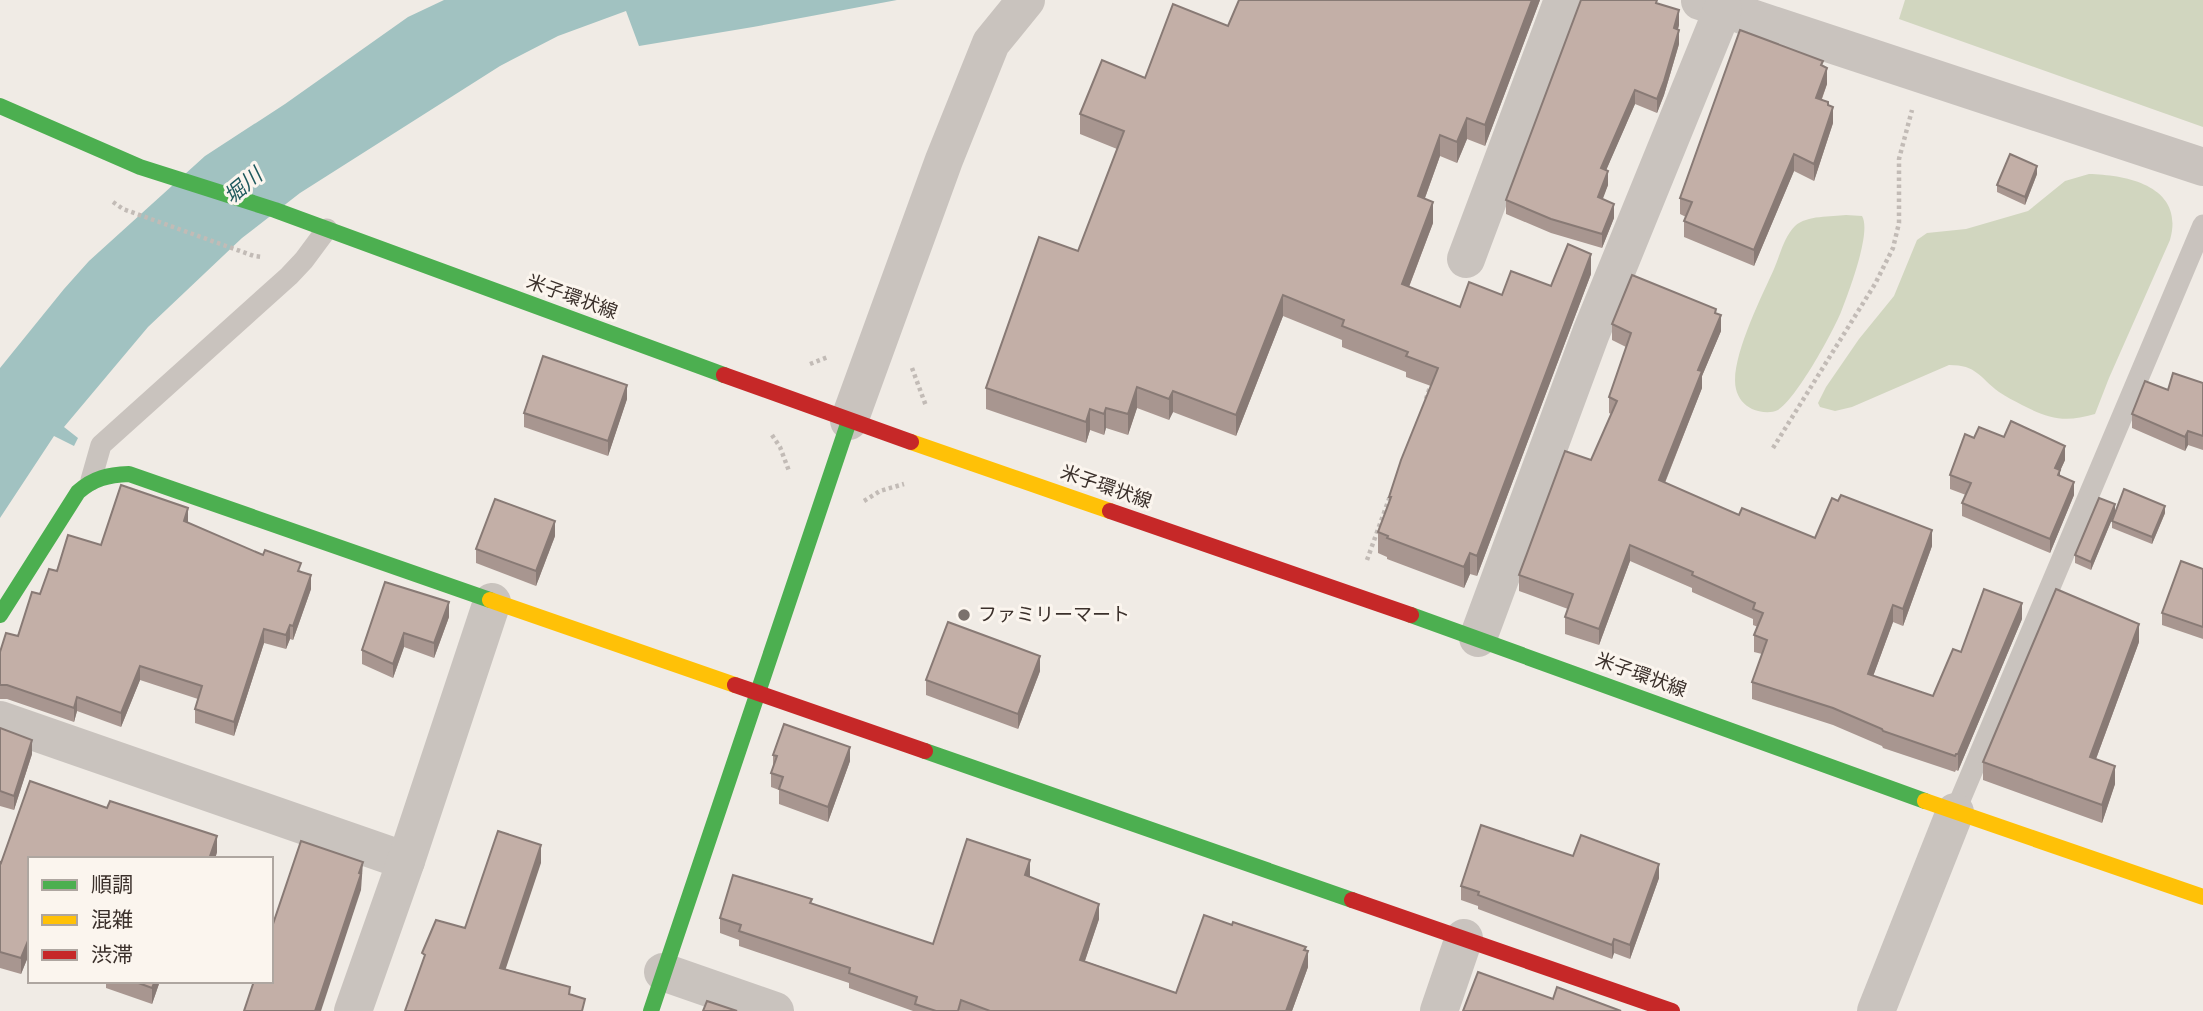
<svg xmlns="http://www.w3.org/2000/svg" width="2203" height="1011" font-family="Signika,'Noto Sans JP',sans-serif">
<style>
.green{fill:#d1d6bf}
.water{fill:#a1c2c1}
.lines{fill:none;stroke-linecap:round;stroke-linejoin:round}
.path{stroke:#c2bbb6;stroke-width:4.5;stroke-dasharray:3.5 3.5;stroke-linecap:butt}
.lane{stroke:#c9c3be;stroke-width:21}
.street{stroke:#c9c3be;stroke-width:38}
.fast{stroke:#4caf50;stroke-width:16}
.slow{stroke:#ffc107;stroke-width:16}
.jam{stroke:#c62828;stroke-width:16}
.wall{fill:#a89690}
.shaded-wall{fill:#887a75}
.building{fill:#c3afa7;stroke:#887a75;stroke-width:2}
.poi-dot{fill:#7a716c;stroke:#fbf5ee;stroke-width:2.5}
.labels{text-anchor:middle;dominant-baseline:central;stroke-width:6;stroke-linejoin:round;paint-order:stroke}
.street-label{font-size:19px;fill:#3b302b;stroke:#fbf5ee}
.poi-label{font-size:19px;fill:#3b302b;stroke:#fbf5ee;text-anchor:start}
.water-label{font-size:21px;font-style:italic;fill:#1f5a5e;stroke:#fbf5ee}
</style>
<rect width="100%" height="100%" fill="#f0ebe5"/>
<g class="green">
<polygon points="1905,0 2203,0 2203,127 1899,19"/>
<path d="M2089,174C2129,175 2185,187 2170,240L2109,378L2095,414C2065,423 2049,419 2022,405C2015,401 2006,397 1999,392C1979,377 1977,365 1949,365L1852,407L1835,411L1820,407L1818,403L1826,387L1859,339L1894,296L1917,240L1927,233L1966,229L2028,211L2065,181Z"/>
<path d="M1846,215L1862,216C1872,232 1848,294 1841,312C1832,334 1796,399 1778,410C1770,414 1759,412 1752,409C1744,405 1738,398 1736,389C1729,361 1762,296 1774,269C1780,255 1784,237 1795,226C1807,215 1831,217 1846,215Z"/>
</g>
<polygon class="water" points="444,0 897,0 753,27 639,46 626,11 558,36 500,66 300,193 242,238 148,327 64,427 78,438 74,446 54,436 0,518 0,368 64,289 89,261 205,156 285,104 408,17"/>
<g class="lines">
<g class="path">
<polyline points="113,202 123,209 254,256 262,257"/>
<polyline points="810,364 828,357"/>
<polyline points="912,368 926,406"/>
<polyline points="1426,399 1432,381"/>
<polyline points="772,435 780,447 789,471"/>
<polyline points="1773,448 1875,284 1893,248 1899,223 1899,159 1912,110"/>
<polyline points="864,501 880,491 904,484"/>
<polyline points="1367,560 1390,496"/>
</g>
<g class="lane">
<polyline points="91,480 101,445 289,276 304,260 327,229"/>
<polyline points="1955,812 2203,225"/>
</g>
<g class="street">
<polyline points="1700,1 2203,167"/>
<polyline points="1466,259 1563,0"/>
<polyline points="849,421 944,160 991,43 1026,0"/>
<polyline points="1478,638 1591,333 1723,9"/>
<polyline points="0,720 406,861"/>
<polyline points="663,972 775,1011"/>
<polyline points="353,1011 406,861 492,602"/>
<polyline points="1439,1011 1464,938"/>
<polyline points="1876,1011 1955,812"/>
</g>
<g class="fast">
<polyline points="0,106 140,167 275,210 724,375"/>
<path d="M0,615L78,492C94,478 108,475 129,474L490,600"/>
<polyline points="1411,615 1925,801"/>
<polyline points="925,751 1352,900"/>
<polyline points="651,1011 849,421"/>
</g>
<g class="slow">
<polyline points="911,442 1110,511"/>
<polyline points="490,600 735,685"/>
<polyline points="1925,801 2203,897"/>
</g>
<g class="jam">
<polyline points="724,375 911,442"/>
<polyline points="1110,511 1411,615"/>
<polyline points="735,685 925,751"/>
<polyline points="1352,900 1672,1011"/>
</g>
</g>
<g class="wall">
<polygon points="1540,0 1485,146 1467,139 1457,163 1440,156 1425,198 1433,223 1409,287 1460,307 1502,295 1551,286 1591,274 1477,576 1470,574 1464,588 1387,559 1387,557 1378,553 1378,532 1389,504 1389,497 1431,386 1406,377 1406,372 1342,347 1342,340 1283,316 1236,436 1173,412 1169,420 1137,408 1128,435 1106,428 1104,435 1090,430 1086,443 986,409 986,388 1078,251 1117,149 1080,134 1080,114 1145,78 1228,26"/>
<polygon points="1657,4 1679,25 1678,29 1679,44 1664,95 1657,113 1635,104 1606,170 1608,185 1602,199 1614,218 1602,248 1551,233 1506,214 1506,200"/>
<polygon points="1823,66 1827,84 1822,99 1828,105 1833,123 1814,181 1794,171 1754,266 1684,237 1684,221 1686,217 1680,214 1680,198"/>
<polygon points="2037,174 2025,205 1997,192 1997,185"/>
<polygon points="1716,313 1721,331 1702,376 1702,388 1665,483 1739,515 1815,538 1932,546 1903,626 1893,622 1873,676 1933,696 1961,652 2022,619 1958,771 1956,770 1955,772 1883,748 1882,746 1833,725 1752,699 1752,682 1762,654 1754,652 1754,635 1758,627 1753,625 1753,619 1692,592 1692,588 1630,561 1599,645 1565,634 1565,617 1568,609 1519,591 1519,575 1591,460 1611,414 1609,413 1609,397 1626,347 1612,340 1612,324"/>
<polygon points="2203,383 2203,450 2188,445 2185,451 2132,428 2132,414 2168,390"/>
<polygon points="627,399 608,456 524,427 524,413"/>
<polygon points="2004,437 2065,460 2060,471 2060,476 2074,495 2050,553 1962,516 1962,503 1966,495 1950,489 1950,475 1974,438"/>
<polygon points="2115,512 2091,570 2075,563 2075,555"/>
<polygon points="2165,513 2152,544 2112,528 2112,521"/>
<polygon points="188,522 188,523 301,571 311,589 293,640 290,639 286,649 264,643 234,736 195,723 195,709 198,699 140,680 121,727 77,711 74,722 7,699 0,699 0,652 18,636 40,594 101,545"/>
<polygon points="555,536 536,586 476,563 476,549"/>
<polygon points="2203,569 2203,639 2162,625 2162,613"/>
<polygon points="385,582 449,617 434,658 404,647 393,678 362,664 362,650"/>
<polygon points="2139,642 2096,759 2115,784 2102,823 1983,780 1983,762"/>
<polygon points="1040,671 1018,729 926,695 926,680"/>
<polygon points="0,728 32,754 14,810 0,806"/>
<polygon points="773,755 850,761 828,822 779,804 779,790 771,787 771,773 773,767"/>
<polygon points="30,781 107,808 110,801 217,836 217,852 215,859 30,859 30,952 21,974 0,968 0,862 1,863"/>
<polygon points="1573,856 1659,878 1630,959 1614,953 1612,959 1478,909 1478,906 1461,900 1461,886"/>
<polygon points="1030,876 1030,877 1099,919 1085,961 1176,993 1306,951 1308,967 1292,1011 913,1011 849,988 849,983 739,946 739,940 720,933 720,918 812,904 933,944"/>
<polygon points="106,981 160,981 152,1004 106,988"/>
</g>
<g class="shaded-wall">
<polygon points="1532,0 1540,0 1485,146 1485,125"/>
<polygon points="1679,10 1679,25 1674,42 1674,28"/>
<polygon points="1679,30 1679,44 1664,95 1657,113 1657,99"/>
<polygon points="1827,68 1827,84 1816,114 1816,98"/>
<polygon points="1635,90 1635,104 1601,182 1601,168"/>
<polygon points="1833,107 1833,123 1814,181 1814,164"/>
<polygon points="1467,118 1467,139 1457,163 1457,142"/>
<polygon points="1440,135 1440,156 1418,217 1418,196"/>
<polygon points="1794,154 1794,171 1754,266 1754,250"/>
<polygon points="2037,166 2037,174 2025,205 2025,197"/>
<polygon points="1608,171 1608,185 1598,212 1598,197"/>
<polygon points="1433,202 1433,223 1402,305 1402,284"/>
<polygon points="1614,204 1614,218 1602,248 1602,234"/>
<polygon points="1591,254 1591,274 1477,576 1477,556"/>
<polygon points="1283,295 1283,316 1236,436 1236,415"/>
<polygon points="1716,309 1716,325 1721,315 1721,331 1702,376 1702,388 1659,497 1659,480 1698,370"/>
<polygon points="627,385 627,399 608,456 608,441"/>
<polygon points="1137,387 1137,408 1128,435 1128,414"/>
<polygon points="1173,391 1173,412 1169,420 1169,399"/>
<polygon points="1106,408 1106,428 1104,435 1104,414"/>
<polygon points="1090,409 1090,430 1086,443 1086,422"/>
<polygon points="2188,431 2188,445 2185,451 2185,437"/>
<polygon points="2065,446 2065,460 2060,471 2060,484 2055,468"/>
<polygon points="2074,482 2074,495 2050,553 2050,539"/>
<polygon points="2115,504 2115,512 2091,570 2091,562"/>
<polygon points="2165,506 2165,513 2152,544 2152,537"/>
<polygon points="188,508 188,522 184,535 184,521"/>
<polygon points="555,521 555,536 536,586 536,571"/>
<polygon points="1932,530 1932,546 1903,626 1903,609"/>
<polygon points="1630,545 1630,561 1599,645 1599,629"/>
<polygon points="1470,553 1470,574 1464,588 1464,567"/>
<polygon points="311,575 311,589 293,640 293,626"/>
<polygon points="449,602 449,617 434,658 434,643"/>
<polygon points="2022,603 2022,619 1958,771 1958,754"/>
<polygon points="1893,605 1893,622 1868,690 1868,674"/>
<polygon points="2139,624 2139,642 2090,775 2090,757"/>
<polygon points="290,625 290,639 286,649 286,635"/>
<polygon points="264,629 264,643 234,736 234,722"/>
<polygon points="404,633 404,647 393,678 393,664"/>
<polygon points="1040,656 1040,671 1018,729 1018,714"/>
<polygon points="140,666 140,680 121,727 121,713"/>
<polygon points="77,697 77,711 74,722 74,708"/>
<polygon points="32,740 32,754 14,810 14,796"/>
<polygon points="850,747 850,761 828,822 828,807"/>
<polygon points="2115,766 2115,784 2102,823 2102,805"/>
<polygon points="217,836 217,852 215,859 209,859"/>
<polygon points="541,845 541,863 500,986 500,968"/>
<polygon points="1030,860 1030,876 1025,891 1025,875"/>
<polygon points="363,862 361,890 321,1011 315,1011"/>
<polygon points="1659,864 1659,878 1630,959 1630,945"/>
<polygon points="1099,904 1099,919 1080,975 1080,960"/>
<polygon points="30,936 30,952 21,974 21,958"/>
<polygon points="1614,939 1614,953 1612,959 1612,945"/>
<polygon points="1306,947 1306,958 1308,951 1308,967 1292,1011 1286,1011"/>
<polygon points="155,981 160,981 152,1004 152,988"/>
</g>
<g class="building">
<polygon points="1239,0 1532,0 1485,125 1467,118 1457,142 1440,135 1418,196 1433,202 1402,284 1460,307 1469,282 1502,295 1511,271 1551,286 1568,244 1591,254 1477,556 1470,553 1464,567 1387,538 1388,536 1378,532 1391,497 1389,497 1401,460 1438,368 1406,356 1408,352 1342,326 1344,320 1283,295 1236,415 1173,391 1169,399 1137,387 1128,414 1106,408 1104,414 1090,409 1086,422 986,388 1039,237 1078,251 1124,131 1080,114 1102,60 1145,78 1173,4 1228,26"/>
<polygon points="1581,0 1657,0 1656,3 1679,10 1674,28 1679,30 1664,81 1657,99 1635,90 1601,168 1608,171 1598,197 1614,204 1602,234 1551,219 1506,200"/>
<polygon points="1740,30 1823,61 1821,65 1827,68 1816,98 1828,102 1828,105 1833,107 1814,164 1794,154 1754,250 1684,221 1692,202 1680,198"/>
<polygon points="2010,154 2037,166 2025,197 1997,185"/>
<polygon points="1632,275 1716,309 1715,313 1721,315 1698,370 1702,371 1659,480 1739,515 1742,508 1815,538 1832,498 1838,501 1841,495 1932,530 1903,609 1893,605 1868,674 1933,696 1953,649 1961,652 1984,589 2022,603 1958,754 1956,754 1955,756 1883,731 1882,729 1833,708 1752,682 1767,640 1754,635 1763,613 1753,609 1755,603 1692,575 1693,572 1630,545 1599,629 1565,617 1573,594 1519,575 1565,451 1591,460 1617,401 1609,397 1631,333 1612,324"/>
<polygon points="543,356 627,385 608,441 524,413"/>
<polygon points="2173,373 2203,383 2203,436 2188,431 2185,437 2132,414 2145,381 2168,390"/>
<polygon points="2011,421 2065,446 2055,468 2060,470 2058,475 2074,482 2050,539 1962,503 1971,483 1950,475 1965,434 1974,438 1979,427 2004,437"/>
<polygon points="121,485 188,508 184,521 263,555 265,550 301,563 298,571 311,575 293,626 290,625 286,635 264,629 234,722 195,709 202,686 140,666 121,713 77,697 74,708 7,685 0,685 0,652 6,633 18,636 32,592 40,594 49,569 57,571 68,535 101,545"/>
<polygon points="2124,489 2165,506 2152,537 2112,521"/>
<polygon points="2099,498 2115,504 2091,562 2075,555"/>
<polygon points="495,499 555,521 536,571 476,549"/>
<polygon points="2181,561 2203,569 2203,627 2162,613"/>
<polygon points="385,582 449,602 434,643 404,633 393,664 362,650"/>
<polygon points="2056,589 2139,624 2090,757 2115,766 2102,805 1983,762"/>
<polygon points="948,622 1040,656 1018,714 926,680"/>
<polygon points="784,724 850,747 828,807 779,789 783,777 771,773 777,756 773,755"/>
<polygon points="0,728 32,740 14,796 0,791"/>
<polygon points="30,781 107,808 110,801 217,836 209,859 30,859 30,936 21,958 0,952 0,862 1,863"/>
<polygon points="1481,825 1573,856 1581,835 1659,864 1630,945 1614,939 1612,945 1478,895 1479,892 1461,886"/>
<polygon points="498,831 541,845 500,968 570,987 569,994 585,999 582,1011 405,1011 425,955 422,953 436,920 465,928"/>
<polygon points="967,839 1030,860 1025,875 1099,904 1080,960 1176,993 1204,915 1232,925 1233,922 1306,947 1304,950 1308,951 1286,1011 990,1011 961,1000 958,1011 936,1011 915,1004 917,997 849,973 850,968 739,931 741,925 720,918 733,875 812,899 810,903 933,944"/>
<polygon points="301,841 363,862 359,873 361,874 315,1011 244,1011 254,981 271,981 271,930"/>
<polygon points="1478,972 1553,999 1557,987 1621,1011 1463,1011"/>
<polygon points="133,981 155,981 152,988"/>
<polygon points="707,1001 737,1011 703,1011"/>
</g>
<circle class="poi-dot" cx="964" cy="615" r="7"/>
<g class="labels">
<g class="street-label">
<text transform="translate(572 297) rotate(20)">米子環状線</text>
<text transform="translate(1106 487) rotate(19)">米子環状線</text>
<text transform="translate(1641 675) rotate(20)">米子環状線</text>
</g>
<g class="poi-label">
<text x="978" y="615">ファミリーマート</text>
</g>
<g class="water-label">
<text transform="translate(243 186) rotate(-40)">堀川</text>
</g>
</g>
<rect x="28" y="857" width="245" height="126" fill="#fbf5ee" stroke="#aea6a0" stroke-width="2"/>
<rect x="42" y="880" width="35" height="10" fill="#4caf50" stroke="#aea6a0" stroke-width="2"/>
<text x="91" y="892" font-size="21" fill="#3b302b">順調</text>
<rect x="42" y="915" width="35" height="10" fill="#ffc107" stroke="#aea6a0" stroke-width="2"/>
<text x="91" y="927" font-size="21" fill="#3b302b">混雑</text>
<rect x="42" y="950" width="35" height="10" fill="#c62828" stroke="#aea6a0" stroke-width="2"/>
<text x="91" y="962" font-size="21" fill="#3b302b">渋滞</text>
</svg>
